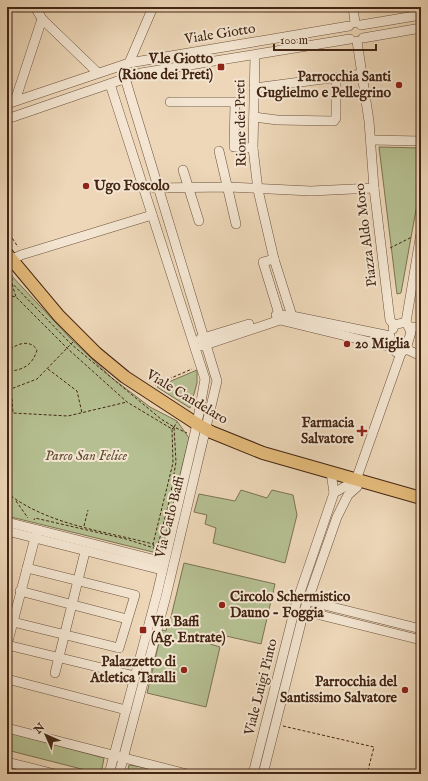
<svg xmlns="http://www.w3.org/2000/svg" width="428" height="781" font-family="'IM FELL English',serif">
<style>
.green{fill:#b5bf91;stroke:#7c7252}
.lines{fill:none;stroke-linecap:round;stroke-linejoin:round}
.minor-casing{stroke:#6e523c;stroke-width:10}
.major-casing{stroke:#432513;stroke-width:14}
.path{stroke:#432513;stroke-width:1;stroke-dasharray:3 2;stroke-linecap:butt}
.minor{stroke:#f3e5d1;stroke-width:9}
.major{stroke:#e6bc7c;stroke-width:12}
.poi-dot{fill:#8f2418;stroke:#f3e5d1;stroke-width:1.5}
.labels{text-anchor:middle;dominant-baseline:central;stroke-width:4;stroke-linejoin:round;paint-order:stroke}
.street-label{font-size:14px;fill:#432513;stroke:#f3e5d1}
.poi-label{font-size:14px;font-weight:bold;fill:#432513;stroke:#f3e5d1;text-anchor:end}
.park-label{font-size:14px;font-style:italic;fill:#604c32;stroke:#f3e5d1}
</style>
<rect width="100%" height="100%" fill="#edd7b8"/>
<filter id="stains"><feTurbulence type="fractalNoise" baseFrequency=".005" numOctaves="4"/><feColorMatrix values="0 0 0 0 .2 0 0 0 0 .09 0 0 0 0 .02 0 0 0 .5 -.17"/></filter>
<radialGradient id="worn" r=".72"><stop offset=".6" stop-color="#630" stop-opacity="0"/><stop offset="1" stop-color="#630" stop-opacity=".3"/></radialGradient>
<g class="green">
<polygon points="379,147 421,148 421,182 401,293 397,294"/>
<polygon points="7,271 71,339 112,378 150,407 177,421 189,438 161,554 7,516"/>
<polygon points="197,370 197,383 190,408 157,387"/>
<polygon points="241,490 267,498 272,490 293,495 297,515 285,563 213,543 216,528 205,524 207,515 194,512 199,494 235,501"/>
<polygon points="184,563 275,584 261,644 226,636 225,638 212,636 210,644 220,647 206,707 147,693 162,630 166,631 167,625 169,625"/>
<polygon points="7,732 104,758 101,774 7,750"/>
<polygon points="129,765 187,774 127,774"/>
</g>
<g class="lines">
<g class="minor-casing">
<g id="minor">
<polyline points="35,7 42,19 98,73"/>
<polyline points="353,7 355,23"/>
<polyline points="361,25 421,15"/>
<polyline points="363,38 421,28"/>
<polyline points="357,41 369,121 374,188 390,320 394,325"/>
<polyline points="255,55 253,148 258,190 274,259"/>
<polyline points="129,63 153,7"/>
<polyline points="254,88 362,74"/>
<polyline points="15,101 42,19"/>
<polyline points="170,102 235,102 234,147 253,148"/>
<polyline points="7,104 129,63 349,26"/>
<polyline points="254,117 277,120 334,121 336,118 336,78"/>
<polyline points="7,119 141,73 350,39"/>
<polyline points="371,140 421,141"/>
<polyline points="219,151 236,224"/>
<polyline points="183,170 199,221"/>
<polyline points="154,188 228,187 311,191 374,188"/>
<polyline points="7,262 21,255 152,215"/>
<polyline points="279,314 263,262 274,259 292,316 290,321"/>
<polyline points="276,315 292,316 390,336"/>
<polyline points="410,327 421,327"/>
<polyline points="393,329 394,325 406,322"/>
<polyline points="200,339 249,324"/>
<polyline points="202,346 280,320 391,347"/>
<polyline points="406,349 421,356"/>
<polyline points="396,352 401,353 406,349 411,332 406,322 421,233"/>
<polyline points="334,493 356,480"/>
<polyline points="7,522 164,562"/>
<polyline points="37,530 7,645 135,676"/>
<polyline points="7,531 162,570"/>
<polyline points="20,591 127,619"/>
<polyline points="308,601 421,629"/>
<polyline points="304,611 421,640"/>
<polyline points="13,622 119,648 135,595 27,568"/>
<polyline points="55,673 85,552"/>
<polyline points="7,679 126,710"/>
<polyline points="7,728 187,774"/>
<polyline points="7,762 55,774"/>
<polyline points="109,774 157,594 197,424 205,379 110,84"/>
<polyline points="119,774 166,596 217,381 125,78"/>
<polyline points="253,774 296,604 334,493 331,472"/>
<polyline points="263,774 304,611 337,517 348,495 357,487 356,480 401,353"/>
</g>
</g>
<g class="major-casing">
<polyline id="major" points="7,254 59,316 96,353 125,377 197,424 211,432 263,453 421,498"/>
</g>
<g class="path">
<polyline points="7,230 18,247"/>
<polyline points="390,248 412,237"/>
<polyline points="7,274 10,272"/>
<polyline points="7,278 71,344 161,419 174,427 176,462 170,498 157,549 126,539 35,518 34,520"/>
<polyline points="12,281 12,275"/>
<polyline points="12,284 16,297"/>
<path d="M7,295L16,297L68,349L127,402L172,429L173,463L153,544C104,531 48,525 7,493"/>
<path d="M7,353C14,344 30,338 37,350C33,364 24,370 10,371L7,369"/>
<polyline points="48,369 77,391 82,413"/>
<polyline points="155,385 192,369"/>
<polyline points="7,390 12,399 13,413 68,416 127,402"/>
<polyline points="8,390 37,379 73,342"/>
<polyline points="174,427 177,422"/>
<polyline points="172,429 174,427 187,433"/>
<polyline points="16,501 28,518"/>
<polyline points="84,526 88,510"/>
<polyline points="153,544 156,551"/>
<polyline points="283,726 374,747 367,774"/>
</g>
<use href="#minor" class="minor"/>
<use href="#major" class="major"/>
</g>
<g class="poi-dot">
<rect x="217" y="63" width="8" height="8" rx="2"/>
<circle cx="399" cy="85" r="4"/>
<circle cx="86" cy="186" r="4"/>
<circle cx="347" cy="344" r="4"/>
<path d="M360 425h4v4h4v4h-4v4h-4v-4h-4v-4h4z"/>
<circle cx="222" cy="605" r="4"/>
<rect x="139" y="626" width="8" height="8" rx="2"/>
<circle cx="184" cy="670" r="4"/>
<circle cx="405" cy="690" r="4"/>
</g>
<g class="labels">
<g class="street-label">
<text transform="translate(220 34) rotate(-9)">Viale Giotto</text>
<text transform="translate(241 123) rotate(-91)">Rione dei Preti</text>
<text transform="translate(366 235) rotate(-97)">Piazza Aldo Moro</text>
<text transform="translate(187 397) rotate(31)">Viale Candelaro</text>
<text transform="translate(170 517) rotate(-76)">Via Carlo Baffi</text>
<text transform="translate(261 687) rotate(-76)">Viale Luigi Pinto</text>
</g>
<g class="poi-label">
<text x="213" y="59">V.le Giotto<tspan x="213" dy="16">(Rione dei Preti)</tspan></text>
<text x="391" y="77">Parrocchia Santi<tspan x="391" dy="16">Guglielmo e Pellegrino</tspan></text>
<text x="94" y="186" text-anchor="start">Ugo Foscolo</text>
<text x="355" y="344" text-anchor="start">20 Miglia</text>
<text x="354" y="423">Farmacia<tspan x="354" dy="16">Salvatore</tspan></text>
<text x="230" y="597" text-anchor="start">Circolo Schermistico<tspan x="230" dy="16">Dauno - Foggia</tspan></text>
<text x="151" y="622" text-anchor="start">Via Baffi<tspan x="151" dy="16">(Ag. Entrate)</tspan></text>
<text x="176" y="662">Palazzetto di<tspan x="176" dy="16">Atletica Taralli</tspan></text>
<text x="397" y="682">Parrocchia del<tspan x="397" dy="16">Santissimo Salvatore</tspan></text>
</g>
<g class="park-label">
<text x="86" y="456">Parco San Felice</text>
</g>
</g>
<rect width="428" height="781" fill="none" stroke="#edd7b8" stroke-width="24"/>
<rect x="8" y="8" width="412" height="765" fill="none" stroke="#432513" stroke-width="2"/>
<rect x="12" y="12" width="404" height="757" fill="none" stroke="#432513"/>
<g transform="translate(46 735) rotate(315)" stroke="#f3e5d1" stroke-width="3" paint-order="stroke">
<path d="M0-3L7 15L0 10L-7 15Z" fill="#432513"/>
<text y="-6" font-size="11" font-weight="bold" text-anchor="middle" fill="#432513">N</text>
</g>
<path d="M274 44v6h102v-6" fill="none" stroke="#432513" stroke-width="2"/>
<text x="280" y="44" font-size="12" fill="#432513" stroke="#f3e5d1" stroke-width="3" paint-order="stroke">100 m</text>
<rect width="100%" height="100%" filter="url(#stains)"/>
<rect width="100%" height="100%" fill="url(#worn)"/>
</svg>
